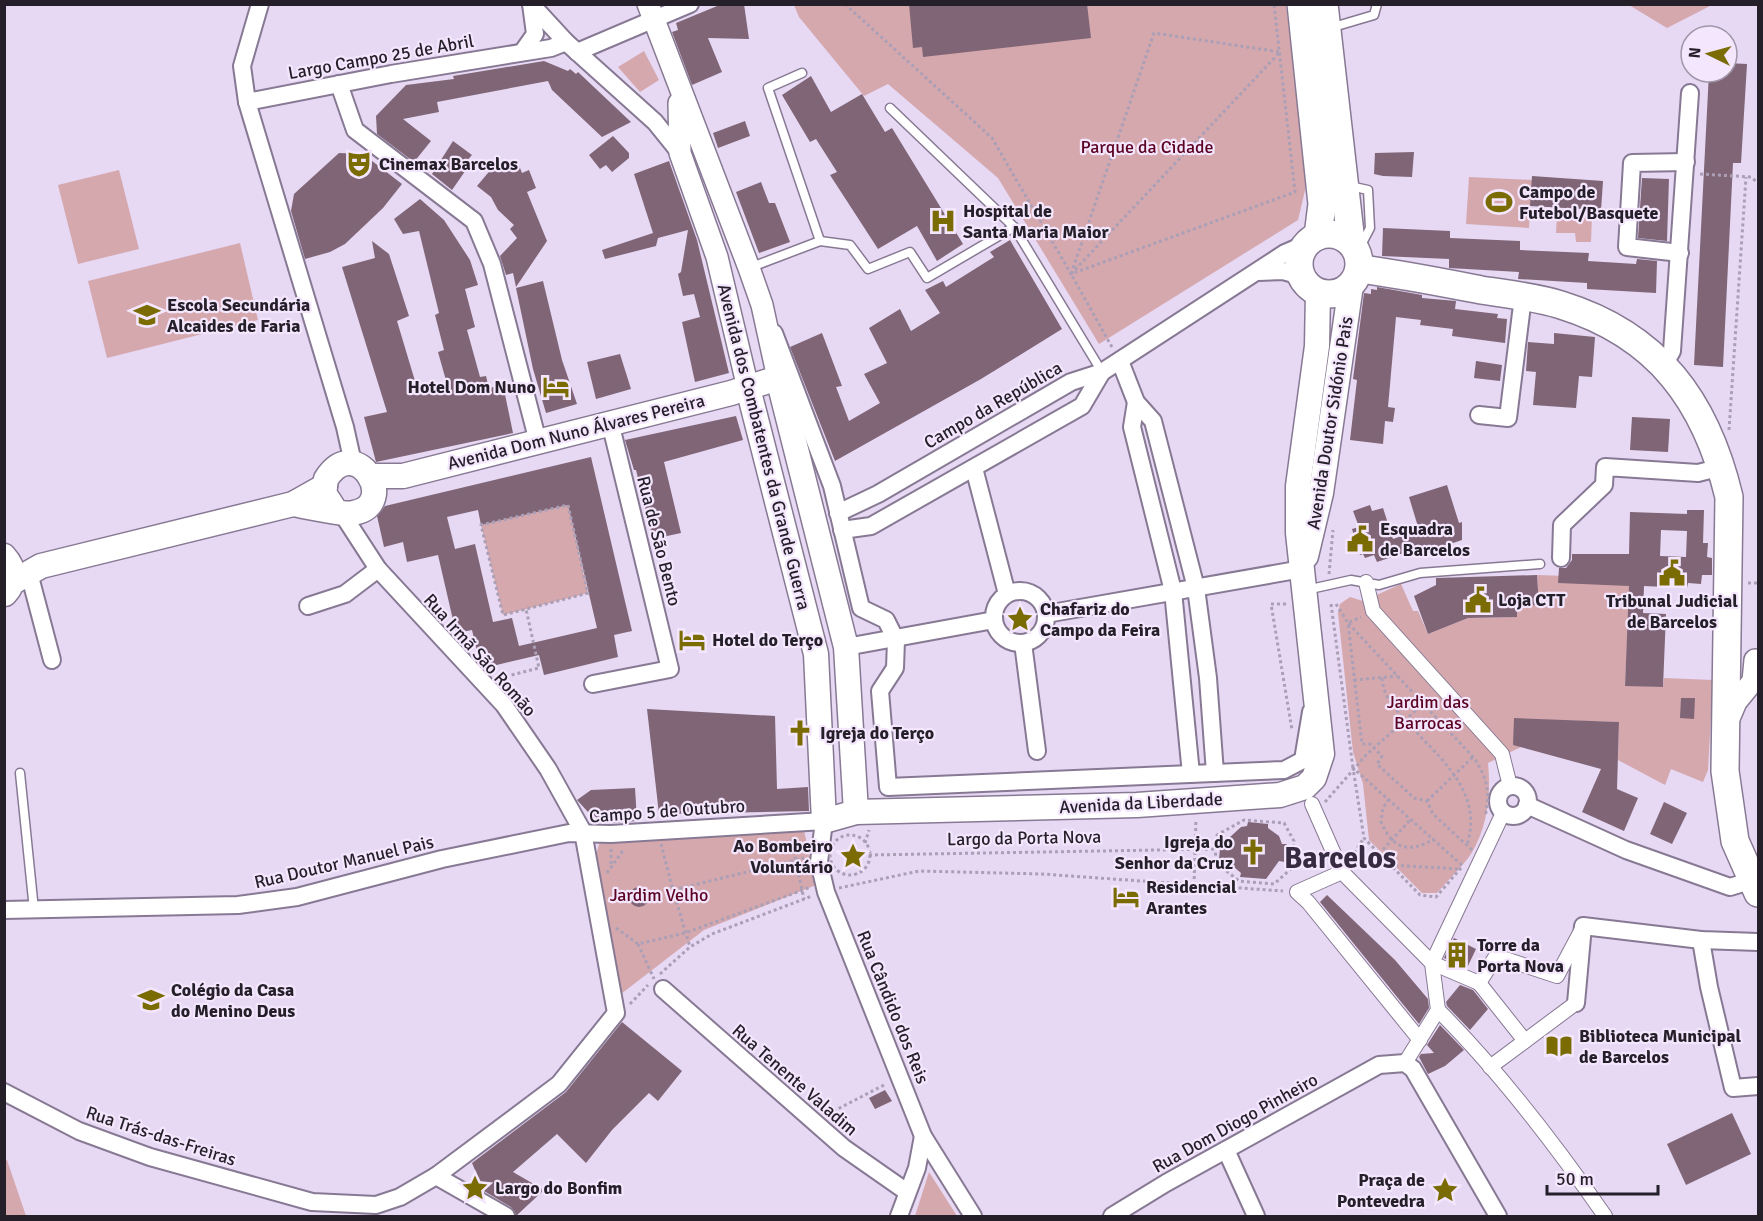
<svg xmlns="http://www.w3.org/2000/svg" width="1763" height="1221" font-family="Signika,sans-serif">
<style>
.green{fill:#d5a8ae}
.building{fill:#7f6576;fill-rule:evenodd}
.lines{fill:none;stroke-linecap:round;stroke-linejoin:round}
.service-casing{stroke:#877993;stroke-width:11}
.pedestrian-casing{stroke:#877993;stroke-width:16}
.minor-casing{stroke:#877993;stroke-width:20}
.tertiary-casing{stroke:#877993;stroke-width:24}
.secondary-casing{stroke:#877993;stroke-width:27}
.primary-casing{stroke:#877993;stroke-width:30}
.path{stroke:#ab9fb6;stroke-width:3;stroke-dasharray:3 3;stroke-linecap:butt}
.service{stroke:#fff;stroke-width:8}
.pedestrian{stroke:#fff;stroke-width:14}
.minor{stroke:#fff;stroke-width:16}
.tertiary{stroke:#fff;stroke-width:21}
.secondary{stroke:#fff;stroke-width:24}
.primary{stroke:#fff;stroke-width:27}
.labels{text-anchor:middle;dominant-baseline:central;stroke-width:4.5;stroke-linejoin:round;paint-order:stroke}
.street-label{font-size:18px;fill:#241f29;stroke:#f3e6fd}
.park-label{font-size:18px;fill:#5b0221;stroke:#f3e6fd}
.poi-label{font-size:18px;font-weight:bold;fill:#241f29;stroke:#f3e6fd;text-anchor:start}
.town-label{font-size:30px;font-weight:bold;fill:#372b41;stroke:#f3e6fd}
</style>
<rect width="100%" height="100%" fill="#e7d8f4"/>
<g class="green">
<polygon points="794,5 1286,5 1307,182 1298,220 1099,344 998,178 888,84 864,96 799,17"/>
<polygon points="1629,5 1712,5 1667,28"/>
<polygon points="644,51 659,80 640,92 618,67"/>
<polygon points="119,170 139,249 78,264 58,185"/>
<polygon points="1469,177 1532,180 1529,228 1466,224"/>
<polygon points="1557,215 1592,215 1591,242 1576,242 1575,233 1556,233"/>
<polygon points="240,243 258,320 107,358 88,281"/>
<polygon points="568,505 588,593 503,615 481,525"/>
<path d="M1537,575L1630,578L1625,685L1663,687L1664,678L1713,680L1708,770L1703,782L1671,769L1665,785L1618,760L1619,722L1515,719L1521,747L1488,763C1491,793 1488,827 1471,854C1462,867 1448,880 1437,893H1422L1369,840L1363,784L1353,752L1338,613L1340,604L1350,597L1363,601L1401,584L1413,611H1418L1428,634L1468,618L1516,617L1517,607L1539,605Z"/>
<polygon points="803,826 816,885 704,930 621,994 595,858 600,841 672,839"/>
<polygon points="4,1159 7,1160 26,1216 5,1216"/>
<polygon points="929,1172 957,1216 915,1216"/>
</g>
<g class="building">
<polygon points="722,4 744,4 749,39 708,38 722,72 692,85 672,32 678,30 676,23"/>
<polygon points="909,4 1087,4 1091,38 923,57 922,47 913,48"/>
<polygon points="544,61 568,71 570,69 576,74 578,72 631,122 602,137 552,90 548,81 437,102 439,112 403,119 431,141 414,162 377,134 376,116 406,85 454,79 453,76"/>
<polygon points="1727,63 1747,64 1741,163 1733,163 1723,367 1694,365 1709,72 1727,72"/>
<polygon points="811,76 831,112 862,94 885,132 892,128 963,244 937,261 917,226 878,249 830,175 837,172 816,139 810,142 782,95"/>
<polygon points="745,121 750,136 718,148 713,133"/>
<polygon points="613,136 629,153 629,158 612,172 606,165 600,169 589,155"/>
<polygon points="453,141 472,155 464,164 468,167 452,190 432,174"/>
<polygon points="1414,152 1412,177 1383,176 1374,174 1375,153"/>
<polygon points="339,153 363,154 402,184 383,208 345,244 330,252 305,259 291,211 294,194"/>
<polygon points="498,161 518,163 522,173 529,170 536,188 527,192 547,241 516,287 513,273 506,275 500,256 517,238 510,229 514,225 498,210 491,197 477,186"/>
<polygon points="669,161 697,240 729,373 695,382 682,322 700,317 694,294 683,296 678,274 681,272 688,230 658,238 656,246 605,259 602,250 653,233 634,174"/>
<polygon points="1532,176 1603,181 1601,210 1530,206"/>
<polygon points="1642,178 1669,179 1667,241 1638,238"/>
<polygon points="761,182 769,203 775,203 790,242 759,253 736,192"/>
<polygon points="420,199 444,220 470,260 478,285 465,289 475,327 467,330 480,377 486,376 489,388 503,385 513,433 376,462 364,417 387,412 342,267 375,258 372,241 389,254 409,316 397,321 418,391 447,384 438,352 444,350 435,315 439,313 419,231 403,234 394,219"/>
<polygon points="1383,228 1450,231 1450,238 1520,241 1520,250 1589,253 1588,261 1636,264 1637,259 1657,261 1656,293 1587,289 1587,283 1518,279 1519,272 1449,268 1449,259 1382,256"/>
<polygon points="1010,240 1062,329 981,379 835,461 790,347 822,333 842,386 836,387 849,421 880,403 864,374 887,363 869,328 900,309 911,331 940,313 925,290 943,281 946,287 994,257 990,252"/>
<polygon points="543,281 562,360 577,404 546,413 533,369 516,288"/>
<polygon points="1377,287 1422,295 1422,298 1456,301 1455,309 1498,314 1497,318 1507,319 1505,343 1452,336 1453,329 1420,325 1421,320 1396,317 1388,407 1395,408 1393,422 1385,421 1383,444 1350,440 1357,380 1353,379 1364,293 1371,294 1371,289 1377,290"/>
<polygon points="1554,333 1595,337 1592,377 1579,376 1576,408 1533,405 1536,372 1526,371 1528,342 1554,344"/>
<polygon points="620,354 631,389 596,399 587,362"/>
<polygon points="1476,361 1502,365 1500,381 1474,378"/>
<polygon points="736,416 743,440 664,462 681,533 653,539 636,470 634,470 625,440"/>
<polygon points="1632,417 1670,419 1668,452 1630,450"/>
<path d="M591,457L632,631L614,635L618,657L544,675L539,655L484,668L480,664L472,630L456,633L438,555L407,562L403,542L384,547L377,516L385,506ZM568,505L597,628L519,646L512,618L493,622L475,544L455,549L447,517L478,510L481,525Z"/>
<polygon points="1447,485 1459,523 1462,522 1462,540 1426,552 1424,546 1377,562 1374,555 1365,558 1363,554 1360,555 1352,529 1359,527 1353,511 1370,505 1372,511 1383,508 1393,539 1419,530 1409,497"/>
<path d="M1687,510H1704L1703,543H1708L1707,557L1712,558V575H1702L1701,584L1688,583L1687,588L1644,586L1643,613L1666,614L1663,687L1625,686L1629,586L1558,583L1559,568H1566L1572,560V554H1629L1630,512L1687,514ZM1661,530L1687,531L1686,557L1660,556Z"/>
<polygon points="1537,575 1539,605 1517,607 1517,617 1468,618 1428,634 1414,596 1436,585 1436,578"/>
<polygon points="1681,698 1695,698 1694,719 1680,718"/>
<polygon points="647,709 775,716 777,789 808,787 809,811 659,814"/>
<polygon points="1514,718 1619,722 1617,789 1638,798 1624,831 1582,812 1601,769 1513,745"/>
<polygon points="635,788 637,821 610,823 599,819 588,812 577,800 591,790"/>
<polygon points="1664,802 1687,813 1672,844 1650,834"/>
<polygon points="1248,822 1268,824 1268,828 1279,836 1282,844 1287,844 1285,862 1279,861 1266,879 1240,877 1241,873 1226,860 1219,859 1221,838 1229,838 1241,827 1247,826"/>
<circle cx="639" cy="897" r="10"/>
<polygon points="1327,895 1395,960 1428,999 1429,1008 1419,1024 1320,902"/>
<polygon points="1454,938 1476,949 1467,968 1444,958"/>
<polygon points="1460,985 1473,990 1488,1009 1470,1030 1447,1006 1446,1002"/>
<polygon points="622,1022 682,1071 658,1101 649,1093 612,1130 586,1163 557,1134 513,1172 544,1190 516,1216 511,1207 484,1191 472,1163 566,1092"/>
<polygon points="1440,1025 1464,1050 1445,1066 1428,1074 1419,1057 1421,1054 1434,1053 1427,1045"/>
<polygon points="885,1090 892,1101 875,1109 869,1098"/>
<polygon points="1732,1113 1751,1154 1686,1185 1667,1144"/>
</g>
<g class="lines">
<g class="service-casing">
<g id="service">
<polyline points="1330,28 1374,15 1377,4"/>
<polyline points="802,73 768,88 820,241"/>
<polyline points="890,108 1014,227"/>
<polyline points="1350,186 1368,190 1370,228 1359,249"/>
<polyline points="749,268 820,241 850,245 868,269 910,252 927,278 1014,227 1102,372"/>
<polyline points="1306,590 1351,580 1379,585 1420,573 1540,564"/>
<polyline points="20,773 34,910"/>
</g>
</g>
<g class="pedestrian-casing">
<g id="pedestrian">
<polyline points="1366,582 1373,611 1502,754 1510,786"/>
<polyline points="1312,804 1342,872"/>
<polyline points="1479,983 1525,1041"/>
<path d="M1438,1010C1500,1072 1555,1144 1605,1216"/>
<polyline points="1420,1040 1308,902 1297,892 1342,872 1432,963 1479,983 1496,956 1557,976 1581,931"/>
<polyline points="1405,1063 1438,1010 1432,963 1503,813"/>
<polyline points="1490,1067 1576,1003"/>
</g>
</g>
<g class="minor-casing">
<g id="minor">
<polyline points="260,4 242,66 247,102 345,427 353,463"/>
<polyline points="531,4 566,42 655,122 680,153"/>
<polyline points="523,51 535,34 531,4"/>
<polyline points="577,52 690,4"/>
<polyline points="339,84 355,130 474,221 492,264 538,442"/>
<polyline points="247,102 391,74 551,48 566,42"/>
<polyline points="1680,253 1627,247 1632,163 1686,162"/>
<polyline points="1258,272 1283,271 1301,276"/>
<polyline points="774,333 832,486 861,608 886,620 896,640 895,668 880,691 888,787 1284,770 1303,760 1311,712"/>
<polyline points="1120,361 1136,402 1153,421 1196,588 1208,678 1215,773"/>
<polyline points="1664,365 1672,351 1690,93"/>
<polyline points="1136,402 1132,427 1173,591 1191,774"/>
<polyline points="1479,415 1508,418 1523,297"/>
<polyline points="974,468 1007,594"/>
<polyline points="838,513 878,494 1071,382 1102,372 1285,253 1308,243"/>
<polyline points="842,530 871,526 1082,406 1102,372"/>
<polyline points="1561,558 1562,525 1604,485 1605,467 1698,473 1722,467"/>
<polyline points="29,573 52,660"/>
<circle cx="1020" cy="617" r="26"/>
<polyline points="308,606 345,594 378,569"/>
<polyline points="1046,614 1302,569"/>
<polyline points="1023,643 1037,751"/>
<polyline points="846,647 994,620"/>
<polyline points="593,684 670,669 610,422"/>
<circle cx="1513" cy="801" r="15"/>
<polyline points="1527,805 1626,850 1730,887 1753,880"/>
<polyline points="4,910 238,905 297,897 442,859 569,833 611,834 824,821 819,862 826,892 923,1136 973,1216"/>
<polyline points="1701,940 1709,987 1733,1088 1758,1086"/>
<polyline points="663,989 844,1148 907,1192"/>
<polyline points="1576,1003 1583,926 1701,940 1758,942"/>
<polyline points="4,1092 79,1131 150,1157 312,1202 376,1205 400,1197 436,1176 559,1084 616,1013 583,832 548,769 504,705 378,569 341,512"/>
<polyline points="1226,1150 1256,1216"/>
<polyline points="436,1176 506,1216"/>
<polyline points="899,1216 917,1168 923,1136"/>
<polyline points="1112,1216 1166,1183 1379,1065 1405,1063 1413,1069 1498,1216"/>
</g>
</g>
<g class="tertiary-casing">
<g id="tertiary">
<polyline points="648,4 749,268 762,305 778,378"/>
<polyline points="679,103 680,153 717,257 748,388"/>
<polyline points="1727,723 1736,702 1753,681 1755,660"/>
</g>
</g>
<g class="secondary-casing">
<g id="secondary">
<polyline points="748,388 816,654 824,821 856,812 1137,805 1280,795 1305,787 1314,778 1322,754 1298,533 1298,486 1317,346 1318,292"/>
<polyline points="371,476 403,476 731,393 778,378 846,647 856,812"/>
<path d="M293,504C304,506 346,515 353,513C401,505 356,431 326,479L324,493L335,510"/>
<path d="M4,556C15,568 16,582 5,594"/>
<polyline points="1306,556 1321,493 1351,285"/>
<polyline points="13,582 41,566 293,504 325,486"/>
</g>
</g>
<g class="primary-casing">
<g id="primary">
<polyline points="1301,4 1322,204 1318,236"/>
<polyline points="1324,4 1351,242"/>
<circle cx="1329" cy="264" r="30"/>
<path d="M1360,269C1400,274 1440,282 1481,290C1507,294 1536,297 1561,305C1658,335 1706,401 1729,497L1725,771L1735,841L1758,893"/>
</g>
</g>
<g class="path">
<polyline points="845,4 992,138 1071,274 1295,192 1274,4"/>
<polyline points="1700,174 1751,177 1758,183"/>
<polyline points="1071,274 1280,52 1154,33 1071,274 1113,349"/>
<polyline points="1729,430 1746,177"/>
<polygon points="568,505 588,593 503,615 481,525"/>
<polyline points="1329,574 1333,530"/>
<polyline points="1748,583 1758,583"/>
<polyline points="1286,604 1271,604 1292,730"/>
<polyline points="1331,604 1353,768"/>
<polyline points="1336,604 1348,623 1361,617"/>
<polyline points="500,678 539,668 526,609"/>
<path d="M1382,678C1384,698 1393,706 1406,721C1439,758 1484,791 1467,845"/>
<polyline points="1354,680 1397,676"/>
<path d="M1389,799L1383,808L1381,822C1393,849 1408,854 1434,839"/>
<polyline points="1427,801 1473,757"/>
<polyline points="1325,802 1367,754 1423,704"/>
<circle cx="850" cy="855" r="20"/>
<polyline points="791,839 804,899"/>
<polyline points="865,843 869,830"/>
<polyline points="661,844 673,890 804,858"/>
<path d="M1472,850L1433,814L1427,801L1414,798L1377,764L1382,756L1370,744H1362L1348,623L1474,758C1487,777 1491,794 1485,816"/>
<polyline points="1294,853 1321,855"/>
<polyline points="1379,854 1410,820"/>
<polyline points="869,855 1216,849 1217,835 1244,820 1284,823 1294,841 1292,868 1274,884 1239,881 1215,862 1216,849"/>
<polyline points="1351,858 1364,838"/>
<polyline points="611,864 611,849"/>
<polyline points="1389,865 1460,869"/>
<polyline points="1461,868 1436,897 1420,895 1364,838 1353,768 1463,866"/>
<polyline points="607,873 624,849"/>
<polyline points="1194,885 1196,819"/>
<polyline points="839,888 919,871 1042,874 1283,891"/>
<polyline points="673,890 690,947"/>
<polyline points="616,928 638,944 685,933 811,887"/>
<polyline points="638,944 654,979"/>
<polyline points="660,974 690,947 712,934 812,896"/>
<polyline points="630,1004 648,985"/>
<polyline points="828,1114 886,1084"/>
</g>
<use href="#service" class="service"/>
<use href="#pedestrian" class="pedestrian"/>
<use href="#minor" class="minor"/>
<use href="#tertiary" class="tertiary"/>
<use href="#secondary" class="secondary"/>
<use href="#primary" class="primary"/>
</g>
<defs>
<g id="theatre-bare" transform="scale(2.07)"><path d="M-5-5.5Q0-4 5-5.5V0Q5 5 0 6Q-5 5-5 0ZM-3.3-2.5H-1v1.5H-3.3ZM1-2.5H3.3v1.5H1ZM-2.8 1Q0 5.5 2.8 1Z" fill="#7b6b03" stroke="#f3e6fd" stroke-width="2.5" paint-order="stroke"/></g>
<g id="stadium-bare" transform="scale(2.07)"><path d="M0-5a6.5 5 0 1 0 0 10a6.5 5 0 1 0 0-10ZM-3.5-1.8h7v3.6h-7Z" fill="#7b6b03" stroke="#f3e6fd" stroke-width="2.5" paint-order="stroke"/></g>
<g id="hospital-bare" transform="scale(2.07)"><path d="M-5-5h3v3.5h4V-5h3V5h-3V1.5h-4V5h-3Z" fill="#7b6b03" stroke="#f3e6fd" stroke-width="2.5" paint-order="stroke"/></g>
<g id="school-bare" transform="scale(2.07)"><path d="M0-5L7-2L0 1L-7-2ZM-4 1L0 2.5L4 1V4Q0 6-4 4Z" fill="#7b6b03" stroke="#f3e6fd" stroke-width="2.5" paint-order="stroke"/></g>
<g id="hotel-bare" transform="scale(2.07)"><path d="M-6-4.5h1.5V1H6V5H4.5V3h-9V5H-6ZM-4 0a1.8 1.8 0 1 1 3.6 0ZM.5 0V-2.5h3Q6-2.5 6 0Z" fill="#7b6b03" stroke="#f3e6fd" stroke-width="2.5" paint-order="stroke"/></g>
<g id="civic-bare" transform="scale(2.07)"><path d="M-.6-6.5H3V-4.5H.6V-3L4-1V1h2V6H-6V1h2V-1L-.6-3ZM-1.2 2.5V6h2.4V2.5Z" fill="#7b6b03" stroke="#f3e6fd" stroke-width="2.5" paint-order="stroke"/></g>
<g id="sight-bare" transform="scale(2.07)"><path d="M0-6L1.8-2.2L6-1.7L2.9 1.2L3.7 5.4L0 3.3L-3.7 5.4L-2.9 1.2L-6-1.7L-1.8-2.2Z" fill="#7b6b03" stroke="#f3e6fd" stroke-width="2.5" paint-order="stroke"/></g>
<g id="church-bare" transform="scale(2.07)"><path d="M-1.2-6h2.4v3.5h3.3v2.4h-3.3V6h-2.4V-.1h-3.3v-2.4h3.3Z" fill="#7b6b03" stroke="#f3e6fd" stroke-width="2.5" paint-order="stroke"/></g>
<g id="building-bare" transform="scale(2.07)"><path d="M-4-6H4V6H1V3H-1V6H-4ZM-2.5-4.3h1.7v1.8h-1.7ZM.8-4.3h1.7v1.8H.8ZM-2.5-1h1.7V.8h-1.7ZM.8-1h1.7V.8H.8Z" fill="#7b6b03" stroke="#f3e6fd" stroke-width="2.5" paint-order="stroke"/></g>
<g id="library-bare" transform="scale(2.07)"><path d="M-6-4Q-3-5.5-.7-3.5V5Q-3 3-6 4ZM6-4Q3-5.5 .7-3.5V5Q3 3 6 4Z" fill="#7b6b03" stroke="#f3e6fd" stroke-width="2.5" paint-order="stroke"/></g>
</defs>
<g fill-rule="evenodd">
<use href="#theatre-bare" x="359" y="164"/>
<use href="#stadium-bare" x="1499" y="202"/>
<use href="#hospital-bare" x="943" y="221"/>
<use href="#school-bare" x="147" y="315"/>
<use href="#hotel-bare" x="556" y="387"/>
<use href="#civic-bare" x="1360" y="539"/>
<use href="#civic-bare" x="1672" y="573"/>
<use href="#civic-bare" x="1478" y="600"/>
<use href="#sight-bare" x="1020" y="619"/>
<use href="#hotel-bare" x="692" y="640"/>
<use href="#church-bare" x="800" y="733"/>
<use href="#church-bare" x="1253" y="852"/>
<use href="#sight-bare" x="853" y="856"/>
<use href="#hotel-bare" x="1126" y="897"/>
<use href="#building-bare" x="1457" y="955"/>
<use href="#school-bare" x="151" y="1000"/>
<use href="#library-bare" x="1559" y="1046"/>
<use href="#sight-bare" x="475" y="1188"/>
<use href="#sight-bare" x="1445" y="1190"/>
</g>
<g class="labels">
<g class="street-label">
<text transform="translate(381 57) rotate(-10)">Largo Campo 25 de Abril</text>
<text transform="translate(993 405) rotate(-30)">Campo da República</text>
<text transform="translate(1330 423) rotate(-81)">Avenida Doutor Sidónio Pais</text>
<text transform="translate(576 432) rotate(-14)">Avenida Dom Nuno Álvares Pereira</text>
<text transform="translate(764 447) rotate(76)">Avenida dos Combatentes da Grande Guerra</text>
<text transform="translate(659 541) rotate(76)">Rua de São Bento</text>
<text transform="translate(480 655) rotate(48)">Rua Irmã São Romão</text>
<text transform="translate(1141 803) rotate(-3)">Avenida da Liberdade</text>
<text transform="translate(667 811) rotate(-4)">Campo 5 de Outubro</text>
<text transform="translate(1024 838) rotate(-1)">Largo da Porta Nova</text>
<text transform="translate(344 862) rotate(-13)">Rua Doutor Manuel Pais</text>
<text transform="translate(893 1007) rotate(68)">Rua Cândido dos Reis</text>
<text transform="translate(795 1080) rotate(41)">Rua Tenente Valadim</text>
<text transform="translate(1235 1123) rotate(-29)">Rua Dom Diogo Pinheiro</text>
<text transform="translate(161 1136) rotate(18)">Rua Trás-das-Freiras</text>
</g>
<g class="park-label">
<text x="1147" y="147">Parque da Cidade</text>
<text x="1428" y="702">Jardim das<tspan x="1428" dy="21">Barrocas</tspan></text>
<text x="659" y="895">Jardim Velho</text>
</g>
<g class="poi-label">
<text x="379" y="164">Cinemax Barcelos</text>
<text x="1519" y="192">Campo de<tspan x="1519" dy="21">Futebol/Basquete</tspan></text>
<text x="963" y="211">Hospital de<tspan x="963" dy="21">Santa Maria Maior</tspan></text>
<text x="167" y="305">Escola Secundária<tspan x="167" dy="21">Alcaides de Faria</tspan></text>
<text x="536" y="387" text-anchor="end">Hotel Dom Nuno</text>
<text x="1380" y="529">Esquadra<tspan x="1380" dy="21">de Barcelos</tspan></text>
<text x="1498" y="600">Loja CTT</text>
<text x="1672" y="601" text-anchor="middle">Tribunal Judicial<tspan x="1672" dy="21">de Barcelos</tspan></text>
<text x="1040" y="609">Chafariz do<tspan x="1040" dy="21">Campo da Feira</tspan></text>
<text x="712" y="640">Hotel do Terço</text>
<text x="820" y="733">Igreja do Terço</text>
<text x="1233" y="842" text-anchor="end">Igreja do<tspan x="1233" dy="21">Senhor da Cruz</tspan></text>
<text x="833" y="846" text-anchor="end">Ao Bombeiro<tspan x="833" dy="21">Voluntário</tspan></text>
<text x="1146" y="887">Residencial<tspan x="1146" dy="21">Arantes</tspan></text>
<text x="1477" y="945">Torre da<tspan x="1477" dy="21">Porta Nova</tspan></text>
<text x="171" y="990">Colégio da Casa<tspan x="171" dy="21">do Menino Deus</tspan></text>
<text x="1579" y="1036">Biblioteca Municipal<tspan x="1579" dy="21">de Barcelos</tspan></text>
<text x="1425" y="1180" text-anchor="end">Praça de<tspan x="1425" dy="21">Pontevedra</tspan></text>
<text x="495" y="1188">Largo do Bonfim</text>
</g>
<g class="town-label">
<text x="1340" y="858">Barcelos</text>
</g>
</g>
<rect width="1763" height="1221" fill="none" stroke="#241f29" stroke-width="12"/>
<g transform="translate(1709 54) rotate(275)"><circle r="28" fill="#f3e6fd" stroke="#a096a8" stroke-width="1.5"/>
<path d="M0-4.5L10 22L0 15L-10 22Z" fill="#7b6b03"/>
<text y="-9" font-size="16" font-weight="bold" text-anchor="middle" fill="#241f29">N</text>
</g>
<path d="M1547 1185v9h111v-9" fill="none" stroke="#241f29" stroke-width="3"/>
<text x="1556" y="1185" font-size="18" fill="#241f29" stroke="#f3e6fd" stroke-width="4.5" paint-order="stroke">50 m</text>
</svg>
